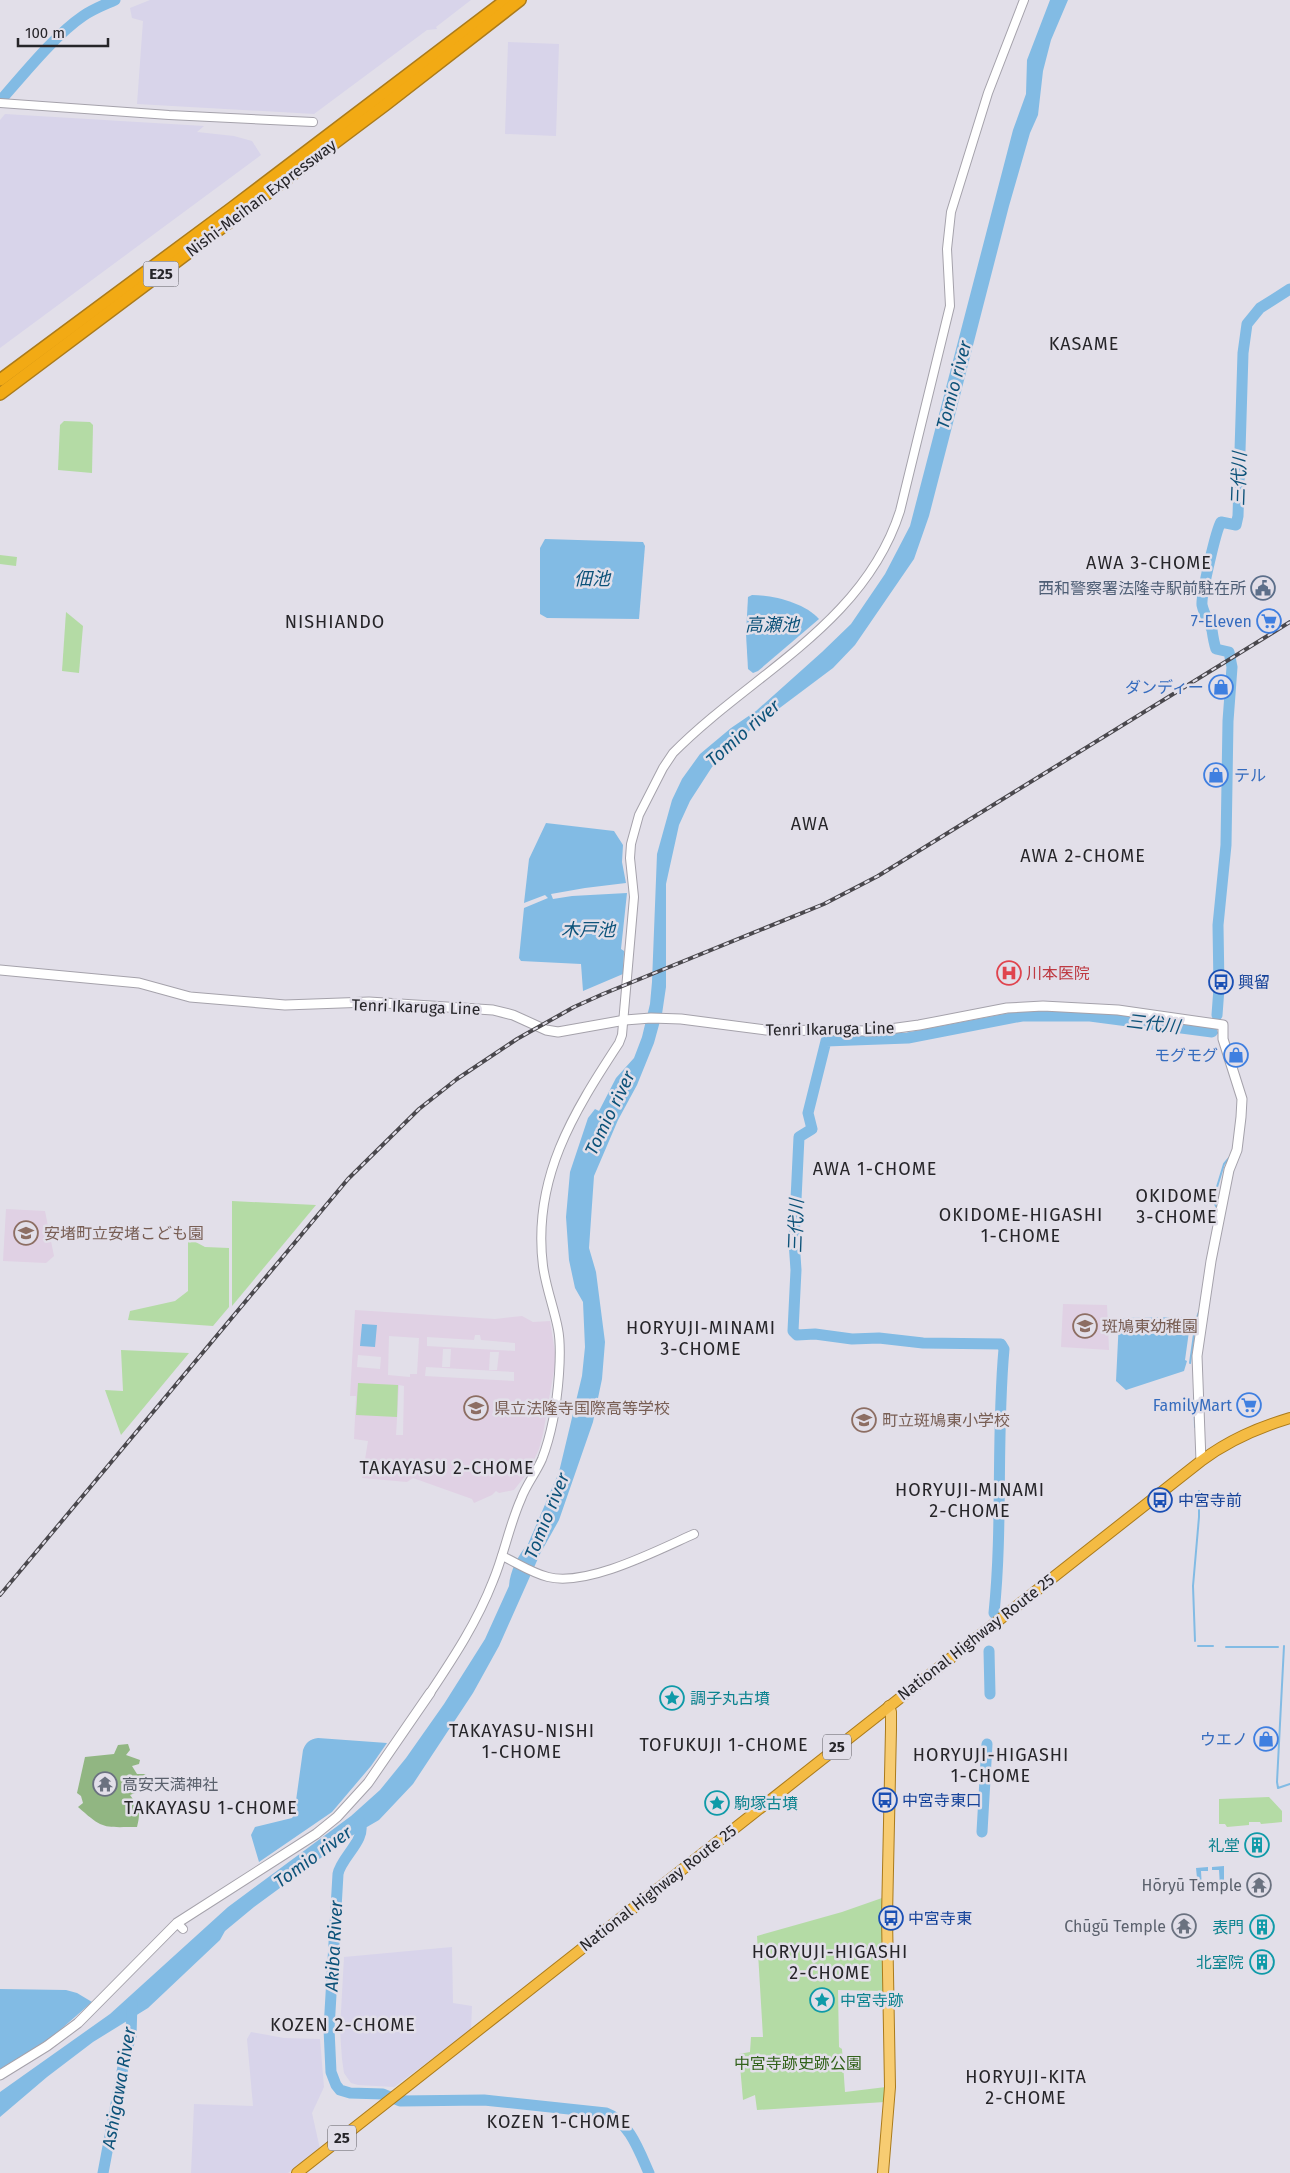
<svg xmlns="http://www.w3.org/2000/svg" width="1290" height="2173" font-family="'Fira Sans','Noto Sans JP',sans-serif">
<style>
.industrial{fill:#d8d4ea}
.education{fill:#e0d1e4;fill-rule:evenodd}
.green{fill:#b4dba5}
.forest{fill:#91b682}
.water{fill:#82bbe4}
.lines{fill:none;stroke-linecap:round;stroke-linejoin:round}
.stream{stroke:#82bbe4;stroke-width:2}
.river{stroke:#82bbe4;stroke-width:11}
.tertiary-casing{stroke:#a5a2ab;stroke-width:10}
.secondary-casing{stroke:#a5a2ab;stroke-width:11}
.primary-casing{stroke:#ab7b1b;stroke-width:12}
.trunk-casing{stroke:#ab7b1b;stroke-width:12}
.motorway-casing{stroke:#ab7b1b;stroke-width:14}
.tertiary{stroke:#fff;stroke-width:8}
.secondary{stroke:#fff;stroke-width:9}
.primary{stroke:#f7cc72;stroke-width:10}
.trunk{stroke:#f4bb43;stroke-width:10}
.motorway{stroke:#f2aa14;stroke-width:11}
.rail-casing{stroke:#4a484d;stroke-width:4}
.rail{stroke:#e2dfe9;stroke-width:2;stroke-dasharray:5.5;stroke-linecap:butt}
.labels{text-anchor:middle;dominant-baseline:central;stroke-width:5;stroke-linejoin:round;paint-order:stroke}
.shield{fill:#e2dfe9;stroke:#5e5d63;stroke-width:1}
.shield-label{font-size:15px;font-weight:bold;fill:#262529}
.street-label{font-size:16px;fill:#262529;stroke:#e2dfe9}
.service-label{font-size:16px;fill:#4e5e75;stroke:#e2dfe9;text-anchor:end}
.shop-label{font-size:16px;fill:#366cbe;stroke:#e2dfe9;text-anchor:end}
.health-label{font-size:16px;fill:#be3a42;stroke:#e2dfe9;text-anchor:start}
.transit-label{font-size:16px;fill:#164399;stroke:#e2dfe9;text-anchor:start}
.education-label{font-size:16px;fill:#785e54;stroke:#e2dfe9;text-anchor:start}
.culture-label{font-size:16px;fill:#0d838f;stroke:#e2dfe9;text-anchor:start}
.worship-label{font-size:16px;fill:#5b616d;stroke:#e2dfe9;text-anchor:end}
.park-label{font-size:16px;fill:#32621a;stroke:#e2dfe9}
.neighbourhood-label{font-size:18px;letter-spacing:1px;fill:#262529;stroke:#e2dfe9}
.water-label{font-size:18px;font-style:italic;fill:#0c5279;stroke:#e2dfe9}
</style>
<rect width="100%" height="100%" fill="#e2dfe9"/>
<g class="industrial">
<polygon points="150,0 471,0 436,27 437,29 427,30 314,114 137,104 143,21 132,18 130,8"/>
<polygon points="508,42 559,44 556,136 505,134"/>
<polygon points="5,114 204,126 197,132 234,136 252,141 261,155 0,348 0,120"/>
<polygon points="452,1947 453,2003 472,2006 471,2030 394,2087 358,2085 351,2083 344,2073 342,2059 340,2030 344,1957"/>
<polygon points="251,2032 284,2038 320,2039 324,2087 312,2113 320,2149 288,2173 191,2173 194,2104 253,2106 247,2039"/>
</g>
<g class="education">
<polygon points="6,1209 45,1211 54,1256 46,1263 3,1261"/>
<polygon points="1063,1304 1107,1305 1109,1350 1061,1347"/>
<path d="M355,1310L495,1319L522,1316L533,1322L550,1321L556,1359L543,1434L539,1449L529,1471L514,1490L499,1493L496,1491L492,1495L474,1503L472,1499L413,1478L407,1482L362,1478L368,1441L354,1439L356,1396H350ZM475,1335H480L481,1340L515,1343V1351L427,1346V1337L474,1340ZM389,1336L419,1338L417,1374H410V1377L388,1375ZM443,1349H451L450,1367H442ZM490,1352H499L497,1370H489ZM358,1355L381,1357L380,1369L357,1367ZM426,1367L514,1372V1381L425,1376ZM399,1385L404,1386L403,1435H396Z"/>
</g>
<g class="green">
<polygon points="64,421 90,422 93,425 92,473 58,470 60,425"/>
<polygon points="0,555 17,557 16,566 0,564"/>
<polygon points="66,612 83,626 79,673 62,671"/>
<polygon points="232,1201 316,1205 232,1306"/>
<polygon points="188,1238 205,1247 229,1248 229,1307 213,1326 128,1320 130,1311 175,1301 188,1291"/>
<polygon points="121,1350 189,1353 121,1435 105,1390 123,1391"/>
<polygon points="358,1383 398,1385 397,1417 356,1415"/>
<polygon points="1269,1797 1282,1811 1282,1822 1261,1824 1260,1822 1249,1822 1249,1825 1227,1827 1225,1824 1219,1824 1219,1799"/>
<polygon points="882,1898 883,1991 838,1990 839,2047 842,2049 845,2092 886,2087 885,2102 757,2110 755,2095 743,2100 739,2054 750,2052 751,2037 763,2037 757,1936 842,1912"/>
</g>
<path class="forest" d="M128,1744L130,1750L126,1755L140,1760L139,1764L132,1766L137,1774H145L148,1780L139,1784L140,1791L130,1795C139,1808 141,1811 137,1827C103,1827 104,1830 78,1807L83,1803L81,1796L77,1793L85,1757L114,1754L118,1745Z"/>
<g class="water">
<path d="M1050,0H1068L1051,40L1043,71L1038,115L1030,133L1009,206L929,516L914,559L855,645L833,668L749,731L712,767L690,801L679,825L666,884V987L662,1014L654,1043L637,1085L618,1120L594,1176L589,1248L596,1272L605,1342L602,1379L593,1422L559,1520L540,1554L499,1646L473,1693L413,1784L379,1820L348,1838L254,1907L225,1931L220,1940L148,2008L93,2042L47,2077L0,2117V2092L110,2014L228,1907L351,1816L380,1790L406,1758L444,1704L485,1639L509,1586C510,1571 518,1555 528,1544L559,1472L582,1376L585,1347L583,1302L575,1288L569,1260L566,1217L570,1172L588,1118L595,1109L599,1111L616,1078L634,1058L642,1037L650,1004L652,982L657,854L672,800L682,779L700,754L731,728L756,711L822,652L851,624L885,574L910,526L1013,130L1026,94L1027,60Z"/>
<polygon points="545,539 643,542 645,546 639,619 547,618 540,614 540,548"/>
<path d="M752,595C773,595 805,603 819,619L758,671L753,673L748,669L746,634L748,597Z"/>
<polygon points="546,823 614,831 623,845 622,862 626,883 585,888 551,894 553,899 572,896 627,893 621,949 624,951 623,974 583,991 581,964 521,961 519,958 524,908 548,898 545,895 524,903 529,859"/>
<polygon points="1191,1317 1185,1360 1187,1361 1184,1371 1126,1390 1116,1381 1119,1320 1123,1318"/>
<polygon points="362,1324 377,1325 375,1347 360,1346"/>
<path d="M318,1738L387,1743L371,1766L332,1812L259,1862L251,1835L255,1827L292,1818L294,1815L303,1750C306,1742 310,1739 318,1738Z"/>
<polygon points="1224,1866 1224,1886 1220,1887 1219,1870 1212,1870 1212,1867"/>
<polygon points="1208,1867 1208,1871 1201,1871 1202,1888 1198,1888 1196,1868"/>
<polygon points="0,1989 66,1990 77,1993 92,2002 51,2038 0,2069"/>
</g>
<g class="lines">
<g class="stream">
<polyline points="1212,1032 1219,1033 1219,1035"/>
<polyline points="1217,1208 1213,1200 1224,1164 1229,1158"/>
<polyline points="1190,1363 1196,1320 1199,1312"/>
<polyline points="1194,1385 1195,1427"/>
<polyline points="1195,1641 1193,1586 1199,1517 1199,1491"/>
<polyline points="1198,1646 1213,1646"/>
<polyline points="1284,1646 1277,1782 1278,1788 1290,1784"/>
<polyline points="1226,1647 1278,1647"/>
</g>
<g class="river">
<path d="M0,101C23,75 55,35 83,16C93,9 104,5 115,0"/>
<path d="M1217,1015L1219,988L1218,925L1226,845L1228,721L1232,667L1229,652L1216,649C1214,643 1213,637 1212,630C1209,622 1204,614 1202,605C1201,595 1216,530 1221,522L1236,525L1238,516L1243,353L1247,324L1260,308L1290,289"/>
<path d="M994,1613C1003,1526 996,1437 1004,1349L1001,1344L923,1343L879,1338L852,1339L815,1334L797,1335L793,1331L796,1270L794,1241L799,1137L812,1129L808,1113L826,1041L908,1038L1022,1016H1090L1212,1032"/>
<polyline points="989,1651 990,1694"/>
<path d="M360,1822C367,1840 341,1857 338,1874L329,2029L331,2072L336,2085L340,2090L350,2093L383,2094L400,2101L484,2100L606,2113C629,2121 640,2153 649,2173"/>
<polyline points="982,1832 987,1744"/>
<polyline points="103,2173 125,2056 131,2036 132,2003"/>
</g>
<g class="tertiary-casing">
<g id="tertiary">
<polyline points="0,103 169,115 313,122"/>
<path d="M502,1556C517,1563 532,1573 548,1577C587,1587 658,1550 694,1534"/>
<path d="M430,1693C454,1657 477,1622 493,1581C504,1555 509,1526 521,1499C526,1485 536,1473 542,1459C552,1433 557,1402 559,1374C560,1359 561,1344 558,1329C554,1308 546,1288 543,1266C532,1179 573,1113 619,1043L622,1035L634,897L630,858L631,844L639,815L663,768L673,753C751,674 864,624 900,511L950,306L947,249L951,212L988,93L1024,0"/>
<polyline points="177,1923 183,1929"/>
</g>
</g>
<g class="secondary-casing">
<g id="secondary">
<polyline points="0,970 139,983 190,997 285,1005 369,1002 493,1010 513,1015 546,1030 558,1032 625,1020 651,1018 681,1019 766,1030 875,1031 919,1025 1007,1008 1043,1006 1118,1010 1223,1025 1223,1039 1242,1099 1241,1117 1237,1150 1229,1170 1211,1261 1197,1356 1201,1461"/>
<polyline points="0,2075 47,2046 78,2023 177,1923 316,1834 337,1817 368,1783 430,1693"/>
</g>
</g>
<g class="primary-casing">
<polyline id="primary" points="883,2173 890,2087 887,1917 891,1729 891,1712 889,1706"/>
</g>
<g class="trunk-casing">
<path id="trunk" d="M297,2173L1201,1461C1229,1440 1257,1428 1290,1418"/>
</g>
<g class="motorway-casing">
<g id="motorway">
<polyline points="0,380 232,208 506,0"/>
<polyline points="0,394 385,105 520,0"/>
</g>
</g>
<use href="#tertiary" class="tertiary"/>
<use href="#secondary" class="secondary"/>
<use href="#primary" class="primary"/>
<use href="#trunk" class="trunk"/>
<use href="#motorway" class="motorway"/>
<g class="rail-casing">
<polyline id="rail" points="0,1595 348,1179 419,1109 457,1079 517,1039 574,1007 603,994 824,904 878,876 1290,622"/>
</g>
<use href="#rail" class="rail"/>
</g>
<defs>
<g id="civic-ring" transform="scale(1.25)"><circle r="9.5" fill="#e2dfe9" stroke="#5c6f8a" stroke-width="1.5"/><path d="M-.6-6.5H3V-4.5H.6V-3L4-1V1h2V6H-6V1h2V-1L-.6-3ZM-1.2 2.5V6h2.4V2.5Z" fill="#5c6f8a"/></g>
<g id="supermarket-ring" transform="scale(1.25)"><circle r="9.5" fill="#e2dfe9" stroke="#3f7fe0" stroke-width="1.5"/><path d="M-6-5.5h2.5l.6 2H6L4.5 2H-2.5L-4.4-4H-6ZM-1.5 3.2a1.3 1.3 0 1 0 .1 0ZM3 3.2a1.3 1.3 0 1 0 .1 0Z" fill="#3f7fe0"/></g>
<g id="shop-ring" transform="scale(1.25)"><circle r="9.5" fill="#e2dfe9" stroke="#3f7fe0" stroke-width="1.5"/><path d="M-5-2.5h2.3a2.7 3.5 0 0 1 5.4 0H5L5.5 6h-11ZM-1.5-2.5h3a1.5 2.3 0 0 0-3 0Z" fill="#3f7fe0"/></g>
<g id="hospital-ring" transform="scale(1.25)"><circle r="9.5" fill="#e2dfe9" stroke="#e0444e" stroke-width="1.5"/><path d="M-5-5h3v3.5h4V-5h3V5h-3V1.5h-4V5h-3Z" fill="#e0444e"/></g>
<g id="bus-ring" transform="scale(1.25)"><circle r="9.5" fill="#e2dfe9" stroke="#1a4fb4" stroke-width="1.5"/><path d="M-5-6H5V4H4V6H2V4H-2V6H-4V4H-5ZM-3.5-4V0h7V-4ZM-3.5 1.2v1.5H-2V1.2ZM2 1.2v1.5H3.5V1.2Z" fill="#1a4fb4"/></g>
<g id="school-ring" transform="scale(1.25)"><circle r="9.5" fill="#e2dfe9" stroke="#8d6e63" stroke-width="1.5"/><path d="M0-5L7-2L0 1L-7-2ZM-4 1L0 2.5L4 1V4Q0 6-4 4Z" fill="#8d6e63"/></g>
<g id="sight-ring" transform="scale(1.25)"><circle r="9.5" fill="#e2dfe9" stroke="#0f9aa8" stroke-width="1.5"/><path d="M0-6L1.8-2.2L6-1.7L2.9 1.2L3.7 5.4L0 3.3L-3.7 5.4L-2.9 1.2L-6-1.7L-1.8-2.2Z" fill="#0f9aa8"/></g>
<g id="temple-ring" transform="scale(1.25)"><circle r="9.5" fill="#e2dfe9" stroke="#6b7280" stroke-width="1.5"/><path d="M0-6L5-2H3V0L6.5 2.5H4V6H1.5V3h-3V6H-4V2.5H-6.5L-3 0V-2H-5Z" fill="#6b7280"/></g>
<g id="building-ring" transform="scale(1.25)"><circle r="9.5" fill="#e2dfe9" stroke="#0f9aa8" stroke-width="1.5"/><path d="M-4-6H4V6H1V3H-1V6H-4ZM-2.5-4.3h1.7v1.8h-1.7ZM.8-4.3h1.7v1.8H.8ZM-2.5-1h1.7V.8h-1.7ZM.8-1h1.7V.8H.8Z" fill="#0f9aa8"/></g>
</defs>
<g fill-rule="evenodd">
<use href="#civic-ring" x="1263" y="588"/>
<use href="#supermarket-ring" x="1269" y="621"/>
<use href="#shop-ring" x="1221" y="687"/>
<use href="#shop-ring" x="1216" y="775"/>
<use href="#hospital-ring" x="1009" y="973"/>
<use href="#bus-ring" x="1221" y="982"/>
<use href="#shop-ring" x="1236" y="1055"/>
<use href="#school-ring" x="26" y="1233"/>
<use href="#school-ring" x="1085" y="1326"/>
<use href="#supermarket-ring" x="1249" y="1405"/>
<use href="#school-ring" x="476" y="1408"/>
<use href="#school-ring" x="864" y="1420"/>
<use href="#bus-ring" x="1160" y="1500"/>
<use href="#sight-ring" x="672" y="1698"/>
<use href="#shop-ring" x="1266" y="1739"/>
<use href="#temple-ring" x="105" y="1784"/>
<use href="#bus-ring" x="885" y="1800"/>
<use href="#sight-ring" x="717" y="1803"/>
<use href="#building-ring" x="1257" y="1845"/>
<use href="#temple-ring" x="1259" y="1885"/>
<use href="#bus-ring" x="891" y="1918"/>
<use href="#temple-ring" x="1184" y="1926"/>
<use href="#building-ring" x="1262" y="1927"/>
<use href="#building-ring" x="1262" y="1962"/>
<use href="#sight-ring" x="822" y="2000"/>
</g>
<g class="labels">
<g class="shield">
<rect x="143.5" y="261.5" width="35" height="25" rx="4"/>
<rect x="823" y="1734.5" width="28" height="25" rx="4"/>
<rect x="328" y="2125.5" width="28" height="25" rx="4"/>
</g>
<g class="shield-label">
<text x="161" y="274">E25</text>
<text x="837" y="1747">25</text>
<text x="342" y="2138">25</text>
</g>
<g class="street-label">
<text transform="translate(261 198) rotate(-37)">Nishi-Meihan Expressway</text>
<text transform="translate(416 1007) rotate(2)">Tenri Ikaruga Line</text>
<text transform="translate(830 1029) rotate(-1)">Tenri Ikaruga Line</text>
<text transform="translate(976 1637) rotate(-38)">National Highway Route 25</text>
<text transform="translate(658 1888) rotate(-38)">National Highway Route 25</text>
</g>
<g class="service-label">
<text x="1246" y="588">西和警察署法隆寺駅前駐在所</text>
</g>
<g class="shop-label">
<text x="1252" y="621">7-Eleven</text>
<text x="1204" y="687">ダンディー</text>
<text x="1234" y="775" text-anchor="start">テル</text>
<text x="1218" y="1055">モグモグ</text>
<text x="1232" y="1405">FamilyMart</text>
<text x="1248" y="1739">ウエノ</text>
</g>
<g class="health-label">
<text x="1026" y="973">川本医院</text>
</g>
<g class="transit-label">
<text x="1238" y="982">興留</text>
<text x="1178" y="1500">中宮寺前</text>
<text x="902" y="1800">中宮寺東口</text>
<text x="908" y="1918">中宮寺東</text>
</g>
<g class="education-label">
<text x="44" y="1233">安堵町立安堵こども園</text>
<text x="1102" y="1326">斑鳩東幼稚園</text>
<text x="494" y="1408">県立法隆寺国際高等学校</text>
<text x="882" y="1420">町立斑鳩東小学校</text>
</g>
<g class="culture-label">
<text x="690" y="1698">調子丸古墳</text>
<text x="734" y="1803">駒塚古墳</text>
<text x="1240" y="1845" text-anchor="end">礼堂</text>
<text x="1244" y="1927" text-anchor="end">表門</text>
<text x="1244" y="1962" text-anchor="end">北室院</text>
<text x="840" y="2000">中宮寺跡</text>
</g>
<g class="worship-label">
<text x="122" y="1784" text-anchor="start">高安天満神社</text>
<text x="1242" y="1885">Hōryū Temple</text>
<text x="1166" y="1926">Chūgū Temple</text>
</g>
<g class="park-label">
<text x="798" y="2063">中宮寺跡史跡公園</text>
</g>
<g class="neighbourhood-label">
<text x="1084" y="344">KASAME</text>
<text x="1149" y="563">AWA 3-CHOME</text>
<text x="335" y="622">NISHIANDO</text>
<text x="810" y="824">AWA</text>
<text x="1083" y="856">AWA 2-CHOME</text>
<text x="875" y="1169">AWA 1-CHOME</text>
<text x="1177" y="1196">OKIDOME<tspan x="1177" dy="21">3-CHOME</tspan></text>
<text x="1021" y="1215">OKIDOME-HIGASHI<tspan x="1021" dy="21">1-CHOME</tspan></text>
<text x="701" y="1328">HORYUJI-MINAMI<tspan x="701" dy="21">3-CHOME</tspan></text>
<text x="447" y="1468">TAKAYASU 2-CHOME</text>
<text x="970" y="1490">HORYUJI-MINAMI<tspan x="970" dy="21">2-CHOME</tspan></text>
<text x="522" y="1731">TAKAYASU-NISHI<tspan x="522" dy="21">1-CHOME</tspan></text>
<text x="724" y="1745">TOFUKUJI 1-CHOME</text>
<text x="991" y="1755">HORYUJI-HIGASHI<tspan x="991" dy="21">1-CHOME</tspan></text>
<text x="211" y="1808">TAKAYASU 1-CHOME</text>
<text x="830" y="1952">HORYUJI-HIGASHI<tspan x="830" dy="21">2-CHOME</tspan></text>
<text x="343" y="2025">KOZEN 2-CHOME</text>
<text x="1026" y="2077">HORYUJI-KITA<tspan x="1026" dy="21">2-CHOME</tspan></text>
<text x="559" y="2122">KOZEN 1-CHOME</text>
</g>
<g class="water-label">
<text transform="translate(954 385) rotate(-75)">Tomio river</text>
<text transform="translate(1239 479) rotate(-88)">三代川</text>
<text x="592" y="579">佃池</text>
<text x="772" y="625">高瀬池</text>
<text transform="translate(743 733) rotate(-41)">Tomio river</text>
<text x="588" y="930">木戸池</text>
<text transform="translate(1153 1024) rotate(7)">三代川</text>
<text transform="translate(610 1113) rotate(-64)">Tomio river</text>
<text transform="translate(796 1226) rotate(-88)">三代川</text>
<text transform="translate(547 1516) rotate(-68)">Tomio river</text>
<text transform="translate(313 1857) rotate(-36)">Tomio river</text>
<text transform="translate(334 1946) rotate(-87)">Akiba River</text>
<text transform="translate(119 2088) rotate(-80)">Ashigawa River</text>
</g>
</g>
<path d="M18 38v8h90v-8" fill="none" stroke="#262529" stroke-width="2.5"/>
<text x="25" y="38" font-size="15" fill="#262529" stroke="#e2dfe9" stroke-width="4" paint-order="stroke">100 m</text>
</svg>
